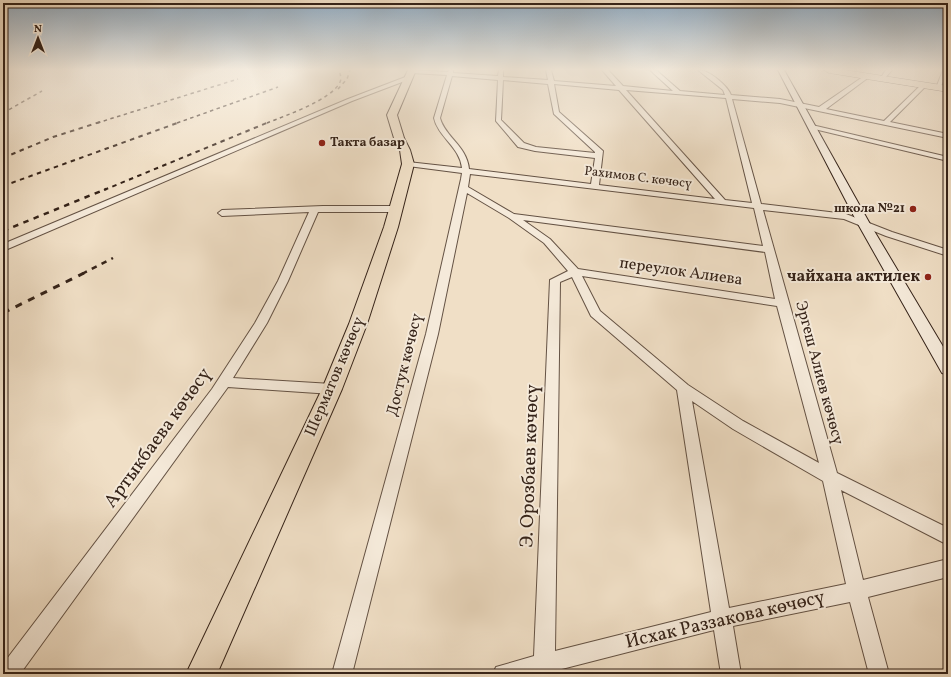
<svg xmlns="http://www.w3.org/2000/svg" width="951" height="677" font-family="Vollkorn,serif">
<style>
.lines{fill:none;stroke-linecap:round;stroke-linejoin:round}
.street-casing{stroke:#645244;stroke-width:2}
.secondary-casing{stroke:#352319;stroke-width:2}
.primary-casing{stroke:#352319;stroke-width:2}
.highway-casing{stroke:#352319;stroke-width:1}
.street{fill:#f5eada;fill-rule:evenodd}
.secondary{fill:#f5eada;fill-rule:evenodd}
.primary{fill:#f0dfc6;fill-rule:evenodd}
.highway{fill:#f0dfc6;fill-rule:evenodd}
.rail-far3{stroke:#352319;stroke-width:1.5;stroke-dasharray:3.5 3.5;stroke-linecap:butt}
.rail-far2{stroke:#352319;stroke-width:2;stroke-dasharray:4.5 4.5;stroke-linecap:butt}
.rail-far1{stroke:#352319;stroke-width:2.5;stroke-dasharray:5.5 5.5;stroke-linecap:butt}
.rail{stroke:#352319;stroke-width:3;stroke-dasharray:7 7;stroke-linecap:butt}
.poi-dot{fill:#8f2418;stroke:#f5eada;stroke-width:1.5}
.labels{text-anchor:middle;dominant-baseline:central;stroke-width:4;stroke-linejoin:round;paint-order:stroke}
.far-poi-label{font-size:13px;font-weight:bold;fill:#352319;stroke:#f5eada;text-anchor:start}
.far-street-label{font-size:13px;fill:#352319;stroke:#f5eada}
.street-label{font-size:16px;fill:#352319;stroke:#f5eada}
.poi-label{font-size:16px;font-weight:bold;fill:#352319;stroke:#f5eada;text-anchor:end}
.near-street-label{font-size:19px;fill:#352319;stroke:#f5eada}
</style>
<rect width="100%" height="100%" fill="#f0dfc6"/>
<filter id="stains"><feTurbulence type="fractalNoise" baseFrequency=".005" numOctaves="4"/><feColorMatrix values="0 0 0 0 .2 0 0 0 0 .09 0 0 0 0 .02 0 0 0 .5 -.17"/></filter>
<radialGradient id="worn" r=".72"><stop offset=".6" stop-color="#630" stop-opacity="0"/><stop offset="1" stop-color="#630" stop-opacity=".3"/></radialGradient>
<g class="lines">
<g class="street-casing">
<g id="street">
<path d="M411,70L448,72L449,70H453V73L498,76L499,70H503V77L548,80L546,70H551L554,81L616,86L602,70H608L623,86L673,91L650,70H656L680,91L725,95L723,90L698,70C708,69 728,86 731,95L780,99L819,107L867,74L869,77L826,109L884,121L922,84H926V86L890,122L948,134V138L780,103L732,99L761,204L846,214L892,232L948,250V256L886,236L844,219L763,210L837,473L948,528V545L841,490L863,580L948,559V577L868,597L889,674H869L850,602L733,626L741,674H721L714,630L554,671V674H493L496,667L534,656L550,280L568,271L544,243L509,218L467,193L438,334L352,674H332L426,334L461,179L462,173L408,166L404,164L408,162L462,168C460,147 438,137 434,118L447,75L412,73L409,71ZM452,76L498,80L496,121L518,147L535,151L595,158L591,184L469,169C467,146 445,137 440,118ZM503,80L548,84L554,114L595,152V153L536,147L524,143L501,120ZM554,84L619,90L715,199L599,185L603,151L559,112ZM626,90L726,98L752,203L725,200ZM470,174L754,208L763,246L514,214L468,187ZM523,220L765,252L775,299L578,269L550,239ZM582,276L777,306L819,463L743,421L688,385L600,311ZM572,277L591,316L677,390L711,612L555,651L560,282ZM692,401L733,429L823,481L846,584L729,608Z"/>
<polygon points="886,70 892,70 884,79 880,79"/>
<polygon points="943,70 948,70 948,71 940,88 936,88"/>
<polygon points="408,76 410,79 352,101 3,251 3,244 348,99"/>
<polygon points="812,125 948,157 948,161 810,128 810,126"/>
<polygon points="323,206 396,206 400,209 396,212 318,212 288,281 267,323 233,378 332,384 337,386 339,389 337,392 332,394 228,387 20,674 3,674 3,664 212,389 255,323 278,281 309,212 222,216 218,213 222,210"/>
</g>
</g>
<g class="secondary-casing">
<polygon id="secondary" points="778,70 784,70 870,224 948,355 948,375 942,373 858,224"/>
</g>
<g class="primary-casing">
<polygon id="primary" points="408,70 416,70 397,115 404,138 410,150 414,164 398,227 367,324 342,389 217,674 186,674 322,389 349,324 384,227 402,164 400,150 394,138 387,115"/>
</g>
<g class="highway-casing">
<polygon id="highway" points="824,70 845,70 948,86 948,92 829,73"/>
</g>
<use href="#street" class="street"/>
<use href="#secondary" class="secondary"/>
<use href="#primary" class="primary"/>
<use href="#highway" class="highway"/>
<g class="rail-far3">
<polyline points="338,89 347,79 350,70"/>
<polyline points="3,113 42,91"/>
<polyline points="97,123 238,79"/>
<polyline points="177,123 278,87"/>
<path d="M267,123C284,116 332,100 340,82C342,78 340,74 339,70"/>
</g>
<g class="rail-far2">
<polyline points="3,158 53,137 100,122"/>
<polyline points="3,186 180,122"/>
<polyline points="104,190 269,122"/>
</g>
<g class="rail-far1">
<polyline points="3,231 106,189"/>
<polyline points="82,274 113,258"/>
</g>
<polyline class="rail" points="3,313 84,273"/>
</g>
<linearGradient id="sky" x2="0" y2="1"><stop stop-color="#91acc3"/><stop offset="0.42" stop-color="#f8f1e5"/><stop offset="1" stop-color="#f8f1e5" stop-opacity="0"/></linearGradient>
<rect width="951" height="165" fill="url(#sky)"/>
<g class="poi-dot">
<circle cx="322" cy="143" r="4"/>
<circle cx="913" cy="209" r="4"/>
<circle cx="928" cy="277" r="4"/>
</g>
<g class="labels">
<g class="far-poi-label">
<text x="330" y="143">Такта базар</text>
<text x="905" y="209" text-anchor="end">школа №21</text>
</g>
<g class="far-street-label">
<text transform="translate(638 178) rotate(7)">Рахимов С. көчөсү</text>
</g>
<g class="street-label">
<text transform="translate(681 272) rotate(8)">переулок Алиева</text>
<text transform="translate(405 365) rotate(-76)">Достук көчөсү</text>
<text transform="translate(819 373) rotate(75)">Эргеш Алиев көчөсү</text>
<text transform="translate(335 377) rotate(-67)">Шерматов көчөсү</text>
</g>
<g class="poi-label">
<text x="920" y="277">чайхана актилек</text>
</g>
<g class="near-street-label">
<text transform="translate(158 438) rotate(-54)">Артыкбаева көчөсү</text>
<text transform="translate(530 466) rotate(-88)">Э. Орозбаев көчөсү</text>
<text transform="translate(725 620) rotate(-13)">Исхак Раззакова көчөсү</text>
</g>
</g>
<rect width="951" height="677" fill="none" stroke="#f0dfc6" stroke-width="16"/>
<rect x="4" y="4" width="943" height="669" fill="none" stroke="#352319" stroke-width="2"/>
<rect x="8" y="8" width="935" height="661" fill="none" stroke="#352319"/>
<g transform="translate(38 38)" stroke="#f5eada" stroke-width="3" paint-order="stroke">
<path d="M0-3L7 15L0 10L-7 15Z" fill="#352319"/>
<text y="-6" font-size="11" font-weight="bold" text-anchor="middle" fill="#352319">N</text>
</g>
<rect width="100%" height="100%" filter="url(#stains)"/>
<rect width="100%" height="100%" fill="url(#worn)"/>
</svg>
